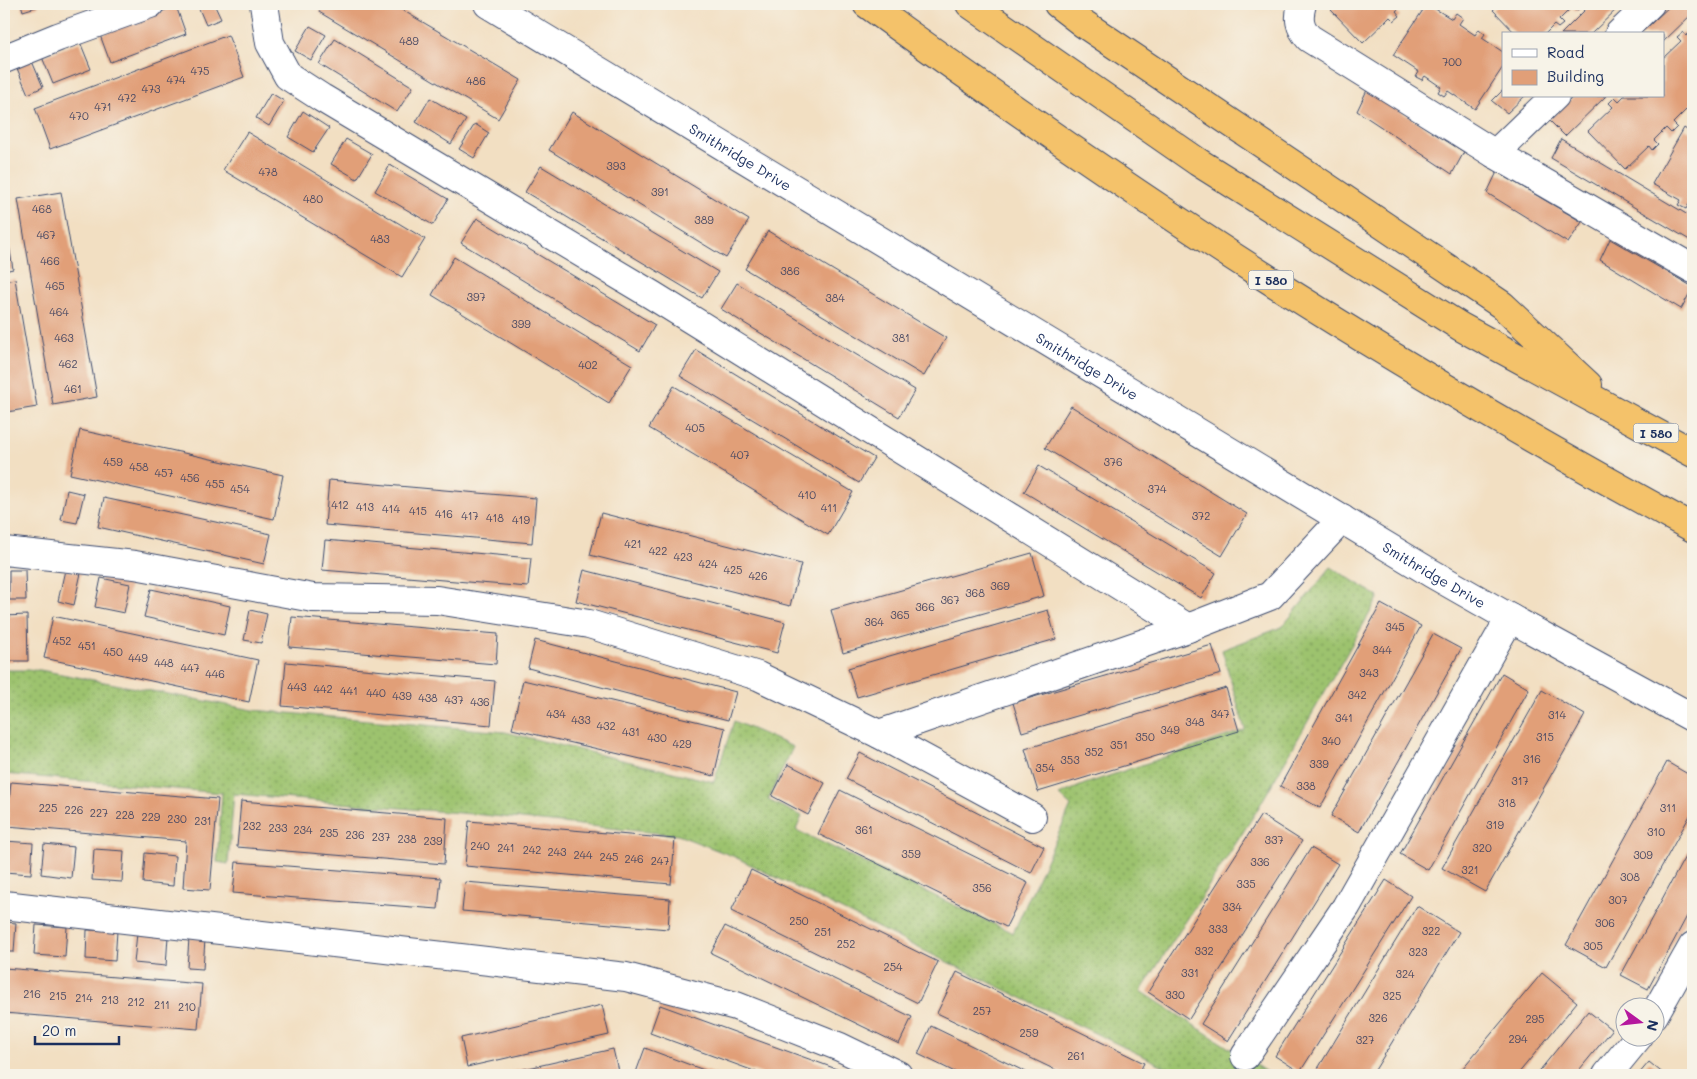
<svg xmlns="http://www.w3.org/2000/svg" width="1697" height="1079" font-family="Mali,sans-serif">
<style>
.grass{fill:url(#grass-dots);stroke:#5c7966}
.building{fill:#e19f78}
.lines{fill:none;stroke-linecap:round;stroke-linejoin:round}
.minor-casing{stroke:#3b496d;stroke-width:30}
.highway-casing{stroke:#3b496d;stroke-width:30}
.minor{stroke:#fff;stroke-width:28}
.highway{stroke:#f4c26a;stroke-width:28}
.labels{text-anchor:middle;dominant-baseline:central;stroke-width:5;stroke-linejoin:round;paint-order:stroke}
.number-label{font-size:11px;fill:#4c4b64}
.shield{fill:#f7f3e8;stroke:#5d6a87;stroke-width:1}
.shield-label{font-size:12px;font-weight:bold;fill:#1b2f5e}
.street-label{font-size:14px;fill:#1b2f5e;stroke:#f7f3e8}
</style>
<defs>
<pattern id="grass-dots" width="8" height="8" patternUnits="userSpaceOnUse" patternTransform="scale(1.25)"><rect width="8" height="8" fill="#9dc36e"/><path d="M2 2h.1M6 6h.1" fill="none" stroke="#7f9f5e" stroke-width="1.8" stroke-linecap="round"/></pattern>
</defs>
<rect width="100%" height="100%" fill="#f7f3e8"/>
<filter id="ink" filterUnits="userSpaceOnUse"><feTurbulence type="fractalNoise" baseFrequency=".02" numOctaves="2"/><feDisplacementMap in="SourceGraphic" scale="10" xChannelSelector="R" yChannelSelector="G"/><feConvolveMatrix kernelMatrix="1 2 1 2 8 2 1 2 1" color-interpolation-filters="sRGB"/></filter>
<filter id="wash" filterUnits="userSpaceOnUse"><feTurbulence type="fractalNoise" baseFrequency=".0096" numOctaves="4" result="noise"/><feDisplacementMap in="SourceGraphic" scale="20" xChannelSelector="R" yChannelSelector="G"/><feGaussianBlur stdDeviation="1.12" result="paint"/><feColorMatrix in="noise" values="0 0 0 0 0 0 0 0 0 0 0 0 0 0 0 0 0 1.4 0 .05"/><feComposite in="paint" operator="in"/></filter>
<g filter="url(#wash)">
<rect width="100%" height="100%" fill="#f2dfc2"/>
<polygon class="grass" points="1331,567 1379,597 1256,812 1141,991 1271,1075 1182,1075 941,959 735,857 678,835 483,815 234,794 228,864 217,862 222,793 4,774 4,670 40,670 253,710 505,732 714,782 734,721 793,747 768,800 802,816 796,830 1013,933 1071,806 1059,795 1085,784 1245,730 1222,650 1282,627"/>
<g id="blocks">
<g class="building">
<polygon points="21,4 38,4 39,6 23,11"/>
<polygon points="197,4 214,4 221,19 206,25"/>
<polygon points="324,4 392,4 521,80 498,119 319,12"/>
<polygon points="1337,4 1404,4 1396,11 1400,16 1394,21 1390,17 1363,43 1331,10"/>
<polygon points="1427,4 1452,19 1456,13 1463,18 1459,24 1475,35 1479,29 1485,34 1482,38 1503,52 1503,67 1475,109 1448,91 1444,96 1438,92 1441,87 1425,76 1422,80 1416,77 1419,72 1393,55"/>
<polygon points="1499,4 1579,4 1582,6 1576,11 1572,7 1559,20 1563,24 1558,28 1554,25 1545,34 1516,34 1493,10"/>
<polygon points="1591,4 1622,4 1591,34 1561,34"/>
<polygon points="1672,4 1693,4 1693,13 1663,42 1663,34 1640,34"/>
<polygon points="176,6 186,34 110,62 100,35"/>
<polygon points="310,26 326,35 311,60 295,51"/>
<polygon points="1693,30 1693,103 1673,123 1677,127 1671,133 1666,128 1654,140 1658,144 1652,150 1649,146 1625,169 1588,131 1613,107 1609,103 1615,97 1619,101 1624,96 1663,96 1663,58 1681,41 1677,37 1683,32 1686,36"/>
<polygon points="228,35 244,77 50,149 35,108"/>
<polygon points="335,39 413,87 397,112 319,64"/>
<polygon points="80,42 91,69 53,84 42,57"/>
<polygon points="31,59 43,87 28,94 16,66"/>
<polygon points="1367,90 1464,152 1452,174 1357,111"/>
<polygon points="1503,90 1503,96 1525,96 1507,113 1492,101"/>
<polygon points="271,93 284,101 269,126 256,118"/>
<polygon points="1574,96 1606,96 1565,136 1549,120"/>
<polygon points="430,98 466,120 451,144 416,122"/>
<polygon points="303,111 329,128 313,152 288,137"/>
<polygon points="572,112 749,220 726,258 549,150"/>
<polygon points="475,124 489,133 474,158 459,149"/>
<polygon points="1684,128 1693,134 1693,206 1689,204 1686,209 1678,205 1681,200 1652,184"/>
<polygon points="247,132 425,239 402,277 223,170"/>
<polygon points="346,139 372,154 357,179 331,164"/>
<polygon points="1561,139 1693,218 1693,242 1551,158"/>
<polygon points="390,165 448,199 433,225 375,191"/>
<polygon points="541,166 718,272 702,298 525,192"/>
<polygon points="1497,172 1582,222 1568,243 1487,193"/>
<polygon points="61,192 97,397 53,405 18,199"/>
<polygon points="4,215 6,215 7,227 6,227 13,269 4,271"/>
<polygon points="477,218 655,325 640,351 461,243"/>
<polygon points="768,231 946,338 924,376 745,269"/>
<polygon points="1610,239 1693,287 1681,309 1600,260"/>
<polygon points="454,257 632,365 609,403 432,295"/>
<polygon points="15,279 37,407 7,412 4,393 4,281"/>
<polygon points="737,283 915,390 899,417 721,309"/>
<polygon points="696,350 874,458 859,483 680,376"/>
<polygon points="674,386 853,492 828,535 649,428"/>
<polygon points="1071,406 1247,514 1222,556 1045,448"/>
<polygon points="80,430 283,475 274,519 70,474"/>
<polygon points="1039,466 1216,573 1201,598 1024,492"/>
<polygon points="329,480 536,498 532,543 325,525"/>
<polygon points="67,490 84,494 77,523 61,520"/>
<polygon points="104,498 271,534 264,564 98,527"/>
<polygon points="601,513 801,564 790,606 590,555"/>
<polygon points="325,540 531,558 528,587 322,570"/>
<polygon points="1032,553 1044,596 843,653 831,610"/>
<polygon points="9,570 25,570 26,600 9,600"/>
<polygon points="65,570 81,573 74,605 58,601"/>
<polygon points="584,570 785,622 777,653 576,601"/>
<polygon points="101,578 130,584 124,613 95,607"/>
<polygon points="151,589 230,606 224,635 144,617"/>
<polygon points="1381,604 1421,626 1320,808 1280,786"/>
<polygon points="250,610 267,614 261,643 244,640"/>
<polygon points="1048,610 1056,639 857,697 848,668"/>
<polygon points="27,615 28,661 4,661 4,616"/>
<polygon points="53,616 258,660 249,702 44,658"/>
<polygon points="292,617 498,634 496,664 289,647"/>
<polygon points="1433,634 1461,649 1359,832 1331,816"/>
<polygon points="535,640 736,692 728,720 528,668"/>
<polygon points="1212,645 1221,674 1022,732 1013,703"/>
<polygon points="286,662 495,681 491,725 282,706"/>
<polygon points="1502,673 1529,689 1428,870 1400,854"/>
<polygon points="523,680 725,728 714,776 512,729"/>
<polygon points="1226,688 1239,731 1038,792 1025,749"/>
<polygon points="1542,690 1585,715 1485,892 1442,868"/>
<polygon points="860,753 1044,847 1031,873 846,779"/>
<polygon points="1667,762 1693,777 1693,810 1606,967 1566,945"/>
<polygon points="788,764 825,783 808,815 772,796"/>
<polygon points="11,782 218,799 210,890 183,888 186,841 7,826"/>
<polygon points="840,790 1028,883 1006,927 818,834"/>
<polygon points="241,801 447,818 444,864 237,847"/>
<polygon points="1261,815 1302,841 1189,1019 1148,992"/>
<polygon points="469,821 675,839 671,884 465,866"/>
<polygon points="5,841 33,843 31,874 4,872"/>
<polygon points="1693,842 1693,905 1648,989 1621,975"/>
<polygon points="44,844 74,847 71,878 41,874"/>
<polygon points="1311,848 1338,864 1228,1041 1201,1024"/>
<polygon points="94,849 124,851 122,882 92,880"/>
<polygon points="145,853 175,856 173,886 143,883"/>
<polygon points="236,862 441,878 438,909 233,893"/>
<polygon points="751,870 938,962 918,1003 731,911"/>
<polygon points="1386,880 1411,896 1300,1072 1275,1056"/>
<polygon points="465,882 670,899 668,929 462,911"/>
<polygon points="1417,906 1459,932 1380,1062 1372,1075 1314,1075"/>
<polygon points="4,922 16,923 14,952 4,952"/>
<polygon points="36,925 67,927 65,957 34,955"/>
<polygon points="725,926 912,1017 899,1044 711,953"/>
<polygon points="87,930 117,931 115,961 86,959"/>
<polygon points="137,933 168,936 166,966 134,963"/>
<polygon points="189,938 205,939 203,969 187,968"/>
<polygon points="4,968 202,984 198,1029 4,1013"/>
<polygon points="957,972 1144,1063 1138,1075 1066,1075 937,1013"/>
<polygon points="1542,973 1577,1002 1527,1063 1517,1075 1457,1075"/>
<polygon points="602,1005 609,1035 467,1067 461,1038"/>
<polygon points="660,1005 853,1075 765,1075 650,1033"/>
<polygon points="1588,1011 1612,1030 1575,1075 1536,1075"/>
<polygon points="931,1026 1032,1075 961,1075 918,1054"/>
<polygon points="645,1048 693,1066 718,1075 635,1075"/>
<polygon points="613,1049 619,1075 502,1075 502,1074"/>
<polygon points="1649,1062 1665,1075 1638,1075"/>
</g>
</g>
</g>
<g filter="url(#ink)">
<use href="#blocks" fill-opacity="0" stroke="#3b496d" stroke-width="1"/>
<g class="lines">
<g class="minor-casing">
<g id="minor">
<polyline points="264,4 270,43 288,76 322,98 652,295 1188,628"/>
<path id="s1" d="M488,4L1431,573L1510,618L1693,718"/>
<path d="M1302,4C1298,18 1299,27 1309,38L1495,154L1693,269"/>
<polyline points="1619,34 1650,4"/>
<polyline points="4,59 58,37 150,4"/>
<polyline points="1495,154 1555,96"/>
<polyline points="4,551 135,565 313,598 437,600 589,624 758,676 879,734 1032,817"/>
<polyline points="879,734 1188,628 1270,596 1342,519"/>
<polyline points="4,905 626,977 736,1006 840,1047 898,1075"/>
<polyline points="1654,1015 1693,946"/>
<polyline points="1245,1056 1346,907 1510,618"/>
<polyline points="1607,1075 1639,1036"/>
</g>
</g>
<g class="highway-casing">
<g id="highway">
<path d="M867,4C997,98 1129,190 1265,277C1404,366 1548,449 1693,528"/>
<polyline points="970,4 1198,162 1461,327 1693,453"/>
<polyline points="1058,4 1084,24 1502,305 1588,385"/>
</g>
</g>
<use href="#minor" class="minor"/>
<use href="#highway" class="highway"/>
</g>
</g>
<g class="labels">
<g class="number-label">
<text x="409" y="40">489</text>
<text x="1452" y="61">700</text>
<text x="200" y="70">475</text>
<text x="176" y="79">474</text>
<text x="476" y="80">486</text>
<text x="151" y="88">473</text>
<text x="127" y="97">472</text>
<text x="103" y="106">471</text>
<text x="79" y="115">470</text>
<text x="616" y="165">393</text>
<text x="268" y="171">478</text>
<text x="660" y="191">391</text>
<text x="313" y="198">480</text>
<text x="42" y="208">468</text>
<text x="704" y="219">389</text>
<text x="46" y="234">467</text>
<text x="380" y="238">483</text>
<text x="50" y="260">466</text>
<text x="790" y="270">386</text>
<text x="55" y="285">465</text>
<text x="476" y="296">397</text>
<text x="835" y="297">384</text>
<text x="59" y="311">464</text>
<text x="521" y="323">399</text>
<text x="64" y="337">463</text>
<text x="901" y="337">381</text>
<text x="68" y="363">462</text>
<text x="588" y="364">402</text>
<text x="73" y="388">461</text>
<text x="695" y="427">405</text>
<text x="740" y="454">407</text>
<text x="113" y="461">459</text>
<text x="1113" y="461">376</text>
<text x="139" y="466">458</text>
<text x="164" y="472">457</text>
<text x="190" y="477">456</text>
<text x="215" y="483">455</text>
<text x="240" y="488">454</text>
<text x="1157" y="488">374</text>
<text x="807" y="494">410</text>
<text x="340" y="504">412</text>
<text x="365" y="506">413</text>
<text x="829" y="507">411</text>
<text x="391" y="508">414</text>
<text x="418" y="510">415</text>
<text x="444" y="513">416</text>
<text x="470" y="515">417</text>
<text x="1201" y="515">372</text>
<text x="495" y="517">418</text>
<text x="521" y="519">419</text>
<text x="633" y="543">421</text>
<text x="658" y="550">422</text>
<text x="683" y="556">423</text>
<text x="708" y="563">424</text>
<text x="733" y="569">425</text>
<text x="758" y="575">426</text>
<text x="1000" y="585">369</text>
<text x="975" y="592">368</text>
<text x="950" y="599">367</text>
<text x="925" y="606">366</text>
<text x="900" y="614">365</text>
<text x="874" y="621">364</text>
<text x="1395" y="626">345</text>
<text x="62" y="640">452</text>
<text x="87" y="645">451</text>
<text x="1382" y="649">344</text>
<text x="113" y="651">450</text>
<text x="138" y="657">449</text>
<text x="164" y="662">448</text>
<text x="190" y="667">447</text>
<text x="1369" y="672">343</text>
<text x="215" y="673">446</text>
<text x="297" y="686">443</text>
<text x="323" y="688">442</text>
<text x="349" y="690">441</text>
<text x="376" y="692">440</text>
<text x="1357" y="694">342</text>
<text x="402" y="695">439</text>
<text x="428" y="697">438</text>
<text x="454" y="699">437</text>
<text x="480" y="701">436</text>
<text x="556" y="713">434</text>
<text x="1220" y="713">347</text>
<text x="1557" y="714">314</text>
<text x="1344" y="717">341</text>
<text x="581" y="719">433</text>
<text x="1195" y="721">348</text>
<text x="606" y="725">432</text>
<text x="1170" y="729">349</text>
<text x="631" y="731">431</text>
<text x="1145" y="736">350</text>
<text x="1545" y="736">315</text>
<text x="657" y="737">430</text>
<text x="1331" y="740">340</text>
<text x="682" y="743">429</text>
<text x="1119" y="744">351</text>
<text x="1094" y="751">352</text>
<text x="1532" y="758">316</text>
<text x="1070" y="759">353</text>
<text x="1319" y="763">339</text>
<text x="1045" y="767">354</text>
<text x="1520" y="780">317</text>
<text x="1306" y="785">338</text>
<text x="1507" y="802">318</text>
<text x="48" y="807">225</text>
<text x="1668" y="807">311</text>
<text x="74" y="809">226</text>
<text x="99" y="812">227</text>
<text x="125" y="814">228</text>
<text x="151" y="816">229</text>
<text x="177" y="818">230</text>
<text x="203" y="820">231</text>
<text x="1495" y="824">319</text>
<text x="252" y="825">232</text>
<text x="278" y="827">233</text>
<text x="303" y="829">234</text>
<text x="864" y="829">361</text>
<text x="1656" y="831">310</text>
<text x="329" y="832">235</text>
<text x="355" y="834">236</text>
<text x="381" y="836">237</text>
<text x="407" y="838">238</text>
<text x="1274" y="839">337</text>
<text x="433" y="840">239</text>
<text x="480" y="845">240</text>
<text x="506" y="847">241</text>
<text x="1482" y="847">320</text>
<text x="532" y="849">242</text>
<text x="557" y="851">243</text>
<text x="911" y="853">359</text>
<text x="583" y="854">244</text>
<text x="1643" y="854">309</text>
<text x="609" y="856">245</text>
<text x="634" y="858">246</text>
<text x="660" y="860">247</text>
<text x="1260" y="861">336</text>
<text x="1470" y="869">321</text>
<text x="1630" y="876">308</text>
<text x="1246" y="883">335</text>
<text x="982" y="887">356</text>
<text x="1618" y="899">307</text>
<text x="1232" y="906">334</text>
<text x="799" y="920">250</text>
<text x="1605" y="922">306</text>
<text x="1218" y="928">333</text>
<text x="1431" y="930">322</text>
<text x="823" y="931">251</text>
<text x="846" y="943">252</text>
<text x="1593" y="945">305</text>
<text x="1204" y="950">332</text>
<text x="1418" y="951">323</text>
<text x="893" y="966">254</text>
<text x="1190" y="972">331</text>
<text x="1405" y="973">324</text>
<text x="32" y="993">216</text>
<text x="1175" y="994">330</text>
<text x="58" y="995">215</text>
<text x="1392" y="995">325</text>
<text x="84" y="997">214</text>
<text x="110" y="999">213</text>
<text x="136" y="1001">212</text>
<text x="162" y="1004">211</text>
<text x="187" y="1006">210</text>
<text x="982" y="1010">257</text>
<text x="1378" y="1017">326</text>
<text x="1535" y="1018">295</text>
<text x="1029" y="1032">259</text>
<text x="1518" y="1038">294</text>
<text x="1365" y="1039">327</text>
<text x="1076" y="1055">261</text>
</g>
<g class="shield">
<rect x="1248.5" y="270.5" width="45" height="19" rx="4"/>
<rect x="1633.5" y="423.5" width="45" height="19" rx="4"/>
</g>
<g class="shield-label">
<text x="1271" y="280">I 580</text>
<text x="1656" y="433">I 580</text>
</g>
<g class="street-label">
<text stroke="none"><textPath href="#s1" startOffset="295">Smithridge Drive</textPath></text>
<text stroke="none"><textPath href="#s1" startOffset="700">Smithridge Drive</textPath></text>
<text stroke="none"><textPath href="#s1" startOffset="1105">Smithridge Drive</textPath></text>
</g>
</g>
<rect width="1697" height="1079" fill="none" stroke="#f7f3e8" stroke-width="20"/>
<rect x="1502" y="32" width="162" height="65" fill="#f7f3e8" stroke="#9fa5b1"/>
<rect x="1512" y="49" width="25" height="8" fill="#ffffff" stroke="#9fa5b1"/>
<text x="1547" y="58" font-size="15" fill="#1b2f5e">Road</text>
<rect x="1512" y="70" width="25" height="15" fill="#e19f78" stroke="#9fa5b1"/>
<text x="1547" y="82" font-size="15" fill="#1b2f5e">Building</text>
<g transform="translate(1640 1022) rotate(105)"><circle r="24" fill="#f7f3e8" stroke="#9fa5b1"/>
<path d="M0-4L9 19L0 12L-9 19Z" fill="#b5179e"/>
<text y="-8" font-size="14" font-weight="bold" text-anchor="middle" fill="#1b2f5e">N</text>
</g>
<path d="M35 1036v8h84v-8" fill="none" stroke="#1b2f5e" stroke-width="2.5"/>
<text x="42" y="1036" font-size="15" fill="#1b2f5e" stroke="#f7f3e8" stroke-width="4" paint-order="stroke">20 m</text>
</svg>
